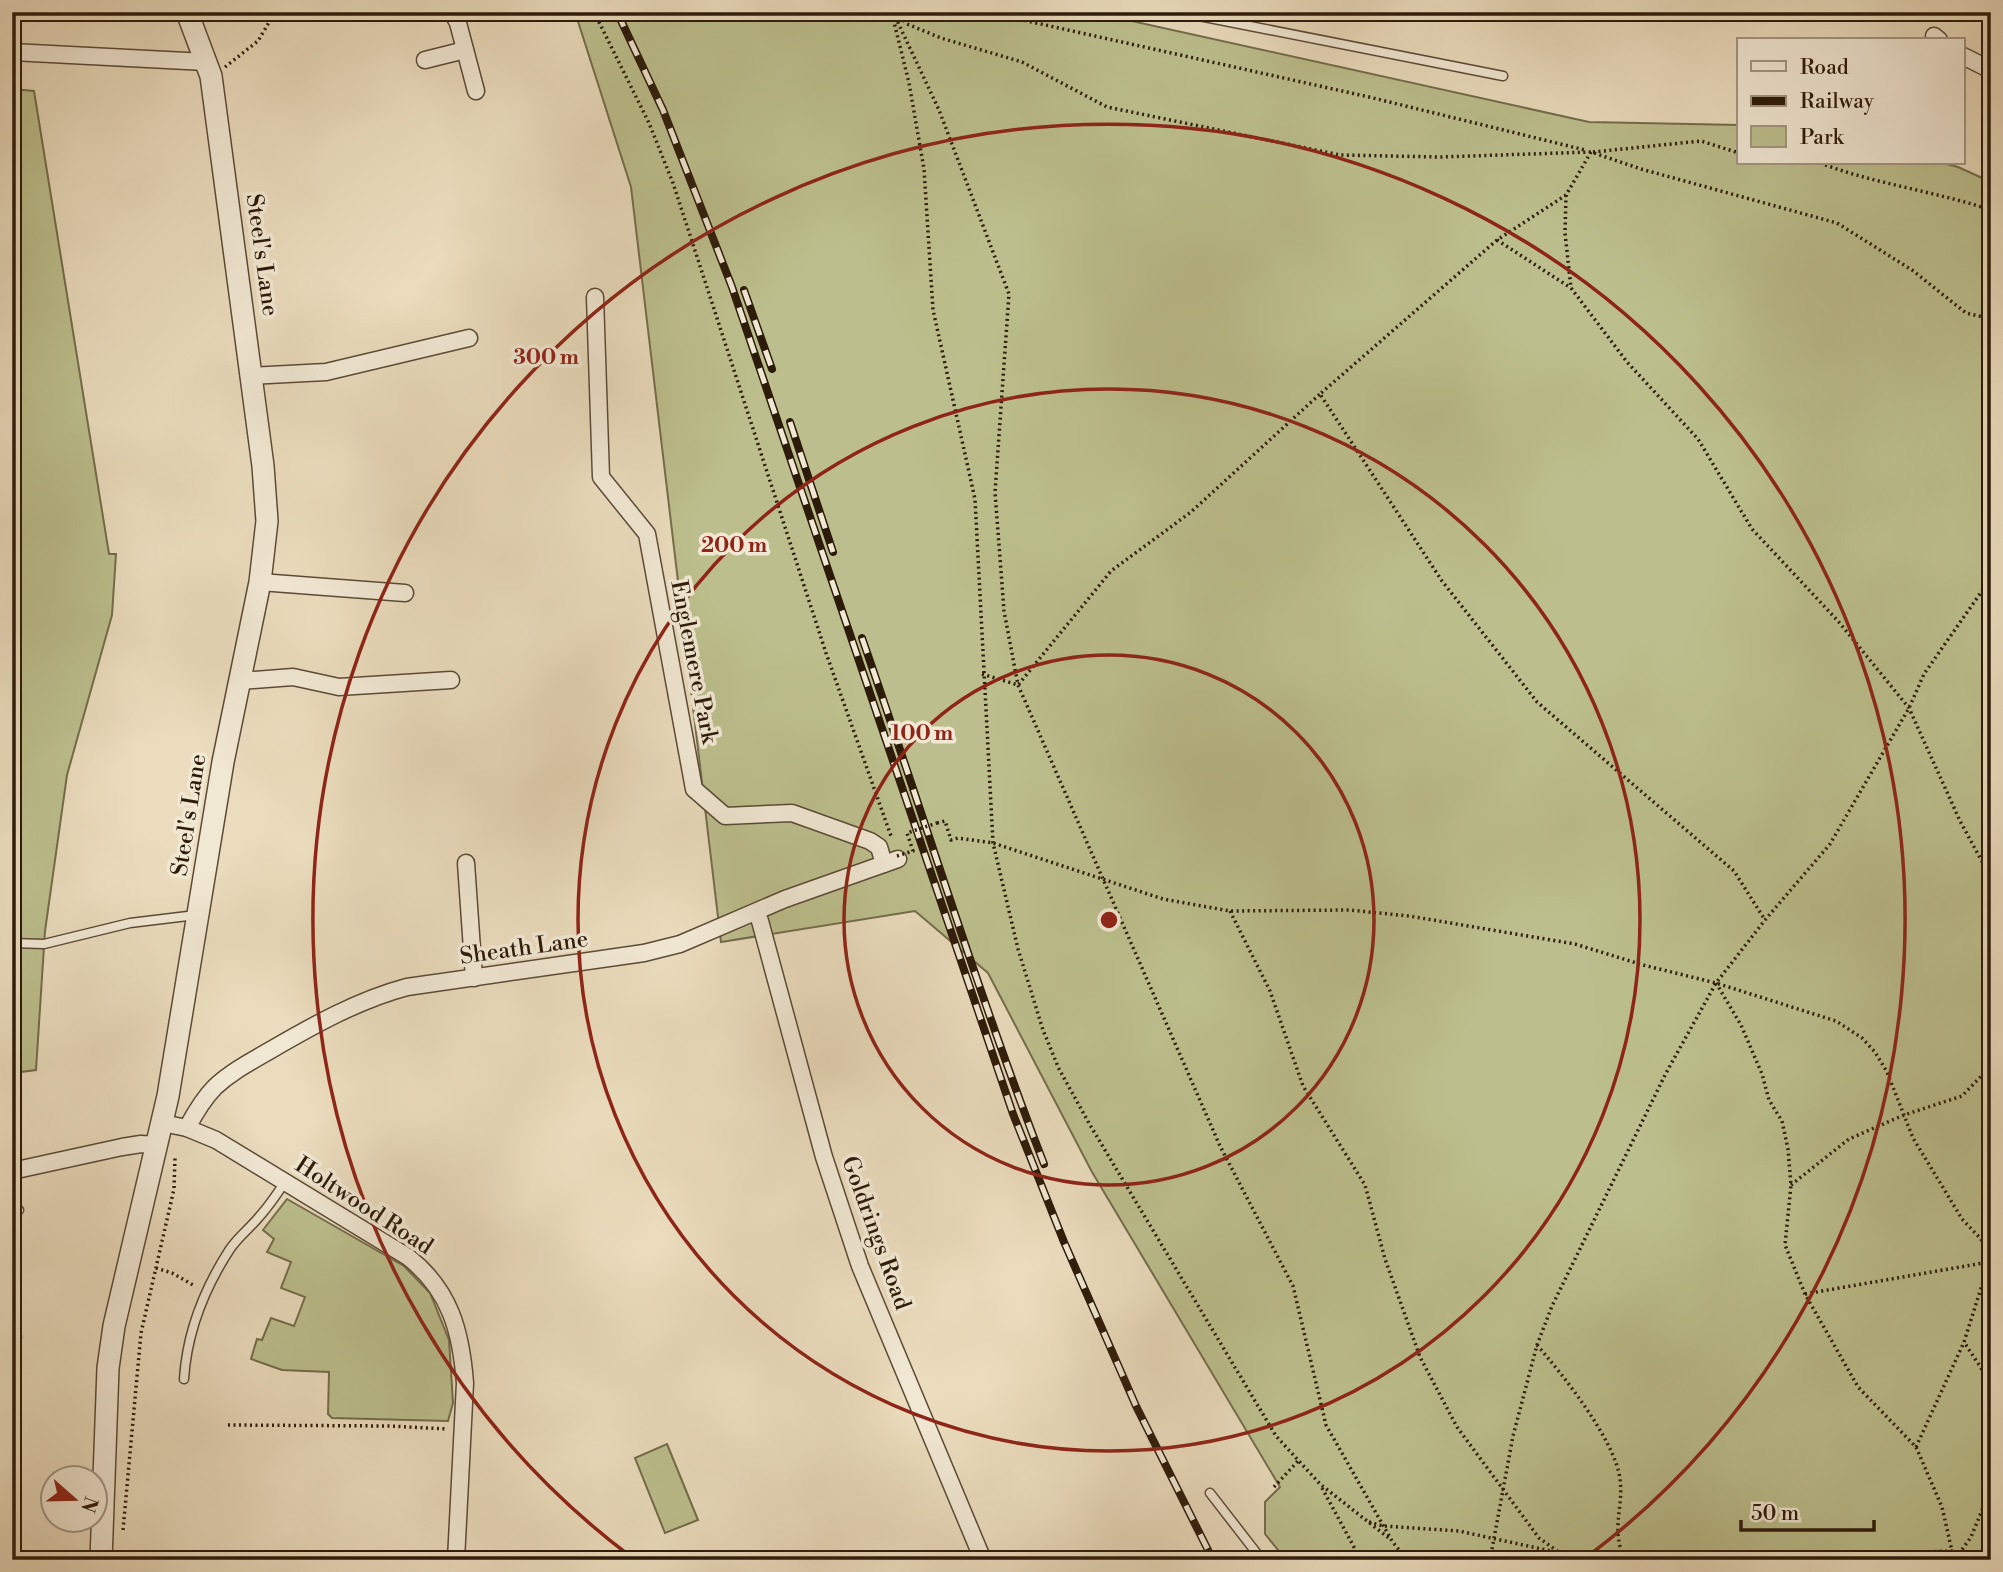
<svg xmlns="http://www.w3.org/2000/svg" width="2003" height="1572" font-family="'Libre Bodoni',serif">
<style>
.green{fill:#bcbf8d;stroke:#746d4c;stroke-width:2}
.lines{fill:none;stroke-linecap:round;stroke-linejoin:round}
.service-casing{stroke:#5c4b37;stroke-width:11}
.minor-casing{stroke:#5c4b37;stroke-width:19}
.tertiary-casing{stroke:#5c4b37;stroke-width:24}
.path{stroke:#2d1b0a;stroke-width:3.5;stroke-dasharray:2 3.5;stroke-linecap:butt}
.service{stroke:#f1e8d4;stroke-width:8}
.minor{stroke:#f1e8d4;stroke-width:16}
.tertiary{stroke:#f1e8d4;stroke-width:21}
.rail-casing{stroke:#2d1b0a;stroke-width:8}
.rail{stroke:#f1e8d4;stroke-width:5;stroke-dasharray:16;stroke-linecap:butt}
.path-bridge{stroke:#2d1b0a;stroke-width:3.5;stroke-dasharray:2 3.5;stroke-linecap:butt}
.ring{fill:none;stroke:#8f2418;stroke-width:3.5}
.labels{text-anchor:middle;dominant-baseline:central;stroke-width:7;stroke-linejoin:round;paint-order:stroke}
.street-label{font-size:23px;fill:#2d1b0a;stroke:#f1e8d4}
.centre{fill:#8f2418;stroke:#f1e8d4;stroke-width:3.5}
.ring-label{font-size:21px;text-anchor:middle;font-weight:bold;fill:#8f2418;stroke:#f1e8d4;stroke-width:7;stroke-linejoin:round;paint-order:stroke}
</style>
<rect width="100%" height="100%" fill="#eadcbd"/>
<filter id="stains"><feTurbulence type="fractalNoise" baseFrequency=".00286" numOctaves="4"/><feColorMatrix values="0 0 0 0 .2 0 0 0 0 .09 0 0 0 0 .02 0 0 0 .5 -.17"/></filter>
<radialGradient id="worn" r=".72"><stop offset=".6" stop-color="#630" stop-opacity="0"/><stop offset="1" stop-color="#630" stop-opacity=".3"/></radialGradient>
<g class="green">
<polygon points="575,12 1091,12 1589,122 1739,125 1739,163 1943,163 1958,167 1991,182 1991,1560 1286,1560 1265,1534 1265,1502 1280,1487 1092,1172 988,973 915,911 721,942 631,187"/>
<polygon points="12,89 34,91 109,554 116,554 112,615 67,775 45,931 36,1070 12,1073"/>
<polygon points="287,1199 404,1266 430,1293 449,1340 453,1403 448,1421 332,1418 328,1414 329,1372 282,1370 251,1359 257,1339 262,1340 271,1318 294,1326 305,1297 281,1288 291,1262 267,1252 274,1239 263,1230"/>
<polygon points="667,1444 698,1520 665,1533 635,1458"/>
</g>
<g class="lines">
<g class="service-casing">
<g id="service">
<polyline points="1179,12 1503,76"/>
<polyline points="12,943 44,944 130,923 196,915"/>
<polyline points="12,1213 19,1210"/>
<path d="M184,1379C187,1332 204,1289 230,1249C238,1237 250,1228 259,1217C269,1206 277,1194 285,1182"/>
<polyline points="1210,1493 1262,1560"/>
</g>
</g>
<g class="minor-casing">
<g id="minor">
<polyline points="452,12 458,23 476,91"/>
<polyline points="1934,36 1939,40"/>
<polyline points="12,52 206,62"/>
<polyline points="1963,56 1991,70"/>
<polyline points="425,60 465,50"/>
<polyline points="595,297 601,477 647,534 694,789 725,816 792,813 870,841 879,847 884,864"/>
<polyline points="251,376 326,372 469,338"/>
<polyline points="260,582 405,593"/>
<polyline points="241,681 293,677 339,687 451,680"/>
<polyline points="466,863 474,978"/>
<polyline points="756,912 760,921 824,1157 860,1266 983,1560"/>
<path d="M162,1123L187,1128L216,1140L408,1257C450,1290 461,1331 465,1383L456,1560"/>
<path d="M187,1128C195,1113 203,1099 215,1087C231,1072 250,1062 269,1051C312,1026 358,1000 407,987L644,953L680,944L785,899L898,859"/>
<polyline points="12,1171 122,1147 141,1144 158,1145"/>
</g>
</g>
<g class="tertiary-casing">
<polyline id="tertiary" points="101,1560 108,1368 114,1326 168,1096 223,762 260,582 267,521 263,466 211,76 187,12"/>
</g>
<g class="path">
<polyline points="594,12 649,123 673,183 826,653 891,836"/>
<polyline points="893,12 939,110 1009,294 995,492 1004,611 1018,685 1220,1146 1293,1286 1326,1425 1392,1541 1407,1560"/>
<polyline points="896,12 907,24 941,38 1022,62 1107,107 1340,155 1440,157 1591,152 1641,169 1837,223 1912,270 1966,313 1991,319"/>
<polyline points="987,12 1369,97 1585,150"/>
<polyline points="892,14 909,83 924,169 933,310 975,499 993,843 1018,949 1043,1030 1059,1069 1090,1125 1276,1436 1320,1484 1390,1539"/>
<polyline points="225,67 258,41 275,12"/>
<polyline points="1591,152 1566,195 1497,240 1320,394 1442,581 1537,702 1734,871 1765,920"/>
<polyline points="1593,152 1701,141 1739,153"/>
<path d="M1820,163C1875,184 1934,191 1991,210"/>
<polyline points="1566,195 1565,233 1571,288 1627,362 1698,439 1752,529 1838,621 1909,708 1960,821 1991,878"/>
<polyline points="1497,240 1571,288"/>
<polyline points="982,674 1018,685 1111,571 1191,512 1320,394"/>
<polyline points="937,823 945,821 951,840 958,838 993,843 1163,899 1230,911 1349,910 1409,916 1575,944 1643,965 1716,983 1836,1021 1862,1038 1875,1052 1887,1072 1913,1138 1962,1219 1981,1239 1991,1264"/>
<polyline points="1230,911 1270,991 1303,1086 1365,1185 1385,1259 1420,1357 1457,1427 1539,1538 1560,1553 1595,1559 1623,1557 1708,1558 1953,1551 1972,1560"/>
<polyline points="1716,983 1741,1025 1762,1074 1769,1100 1782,1121 1788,1149 1791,1185 1785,1245 1805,1294 1858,1387 1916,1447 1942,1507 1954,1560"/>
<polyline points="1791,1185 1849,1139 1904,1115 1962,1096 1991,1066"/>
<polyline points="156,1268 172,1273 195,1286"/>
<polyline points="1805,1294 1989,1262"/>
<polyline points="12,1335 23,1337"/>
<path d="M1537,1345C1563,1375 1615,1440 1620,1479C1624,1508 1610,1529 1625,1560"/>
<polyline points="228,1425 389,1426 447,1429"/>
<polyline points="1916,1447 1964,1342 1989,1263"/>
<polyline points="1274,1487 1298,1461"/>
<polyline points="1322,1488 1361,1560"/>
<polyline points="1369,1522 1383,1526 1459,1531 1560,1553 1568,1560"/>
<polyline points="123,1530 141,1333 174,1189 175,1157"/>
<polyline points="1959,1554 1971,1537 1985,1503 1990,1461 1985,1374 1964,1342"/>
<polyline points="1490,1560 1513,1436 1537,1345 1552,1306 1666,1073 1716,983 1765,920 1830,844 1909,708 1924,674 1991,578"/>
</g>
<use href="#service" class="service"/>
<use href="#minor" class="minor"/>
<use href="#tertiary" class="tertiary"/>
<g class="rail-casing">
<g id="rail">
<polyline points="617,12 663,110 732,287 1013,1114 1064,1242 1136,1406 1213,1560"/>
<polyline points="744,290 772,369"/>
<polyline points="790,422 833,552"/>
<path d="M862,638C923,813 977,991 1044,1164"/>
</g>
</g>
<use href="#rail" class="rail"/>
<polyline class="path-bridge" points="897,856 913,851 907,833 937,823"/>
</g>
<g class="ring">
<circle cx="1109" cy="920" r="265"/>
<circle cx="1109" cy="920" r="531"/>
<path d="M630 1556A796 796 0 1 1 1588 1556"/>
</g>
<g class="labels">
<g class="street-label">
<text transform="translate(262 255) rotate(82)">Steel's Lane</text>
<text transform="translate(694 662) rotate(79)">Englemere Park</text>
<text transform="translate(189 815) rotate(-81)">Steel's Lane</text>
<text transform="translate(524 948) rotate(-8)">Sheath Lane</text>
<text transform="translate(364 1206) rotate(33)">Holtwood Road</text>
<text transform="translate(876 1233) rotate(70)">Goldrings Road</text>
</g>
</g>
<circle cx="1109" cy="920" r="10" class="centre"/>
<g class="ring-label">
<text x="546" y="364">300 m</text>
<text x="734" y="552">200 m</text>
<text x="922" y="740">100 m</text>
</g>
<rect width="2003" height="1572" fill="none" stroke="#eadcbd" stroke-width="42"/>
<rect x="14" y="14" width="1975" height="1544" fill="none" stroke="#2d1b0a" stroke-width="3.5"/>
<rect x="21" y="21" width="1961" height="1530" fill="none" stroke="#2d1b0a" stroke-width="2"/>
<rect x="1737" y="38" width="228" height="126" fill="#f1e8d4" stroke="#a39683" stroke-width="2"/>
<rect x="1751" y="61" width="35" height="10" fill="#f1e8d4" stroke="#a39683" stroke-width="2"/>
<text x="1800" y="74" font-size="21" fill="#2d1b0a">Road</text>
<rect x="1751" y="96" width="35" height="10" fill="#2d1b0a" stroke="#a39683" stroke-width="2"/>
<text x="1800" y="108" font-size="21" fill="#2d1b0a">Railway</text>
<rect x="1751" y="126" width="35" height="21" fill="#bcbf8d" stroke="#a39683" stroke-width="2"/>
<text x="1800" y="144" font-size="21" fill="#2d1b0a">Park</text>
<g transform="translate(74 1499) rotate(110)"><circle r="33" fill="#f1e8d4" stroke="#a39683" stroke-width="2"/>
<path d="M0-5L12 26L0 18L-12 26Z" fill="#8f2418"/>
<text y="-10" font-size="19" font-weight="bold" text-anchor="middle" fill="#2d1b0a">N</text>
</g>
<path d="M1741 1520v10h133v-10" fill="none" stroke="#2d1b0a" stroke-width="3.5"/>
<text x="1751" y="1520" font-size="21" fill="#2d1b0a" stroke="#f1e8d4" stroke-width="5" paint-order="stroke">50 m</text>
<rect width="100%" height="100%" filter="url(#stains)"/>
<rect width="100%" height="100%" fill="url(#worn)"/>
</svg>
